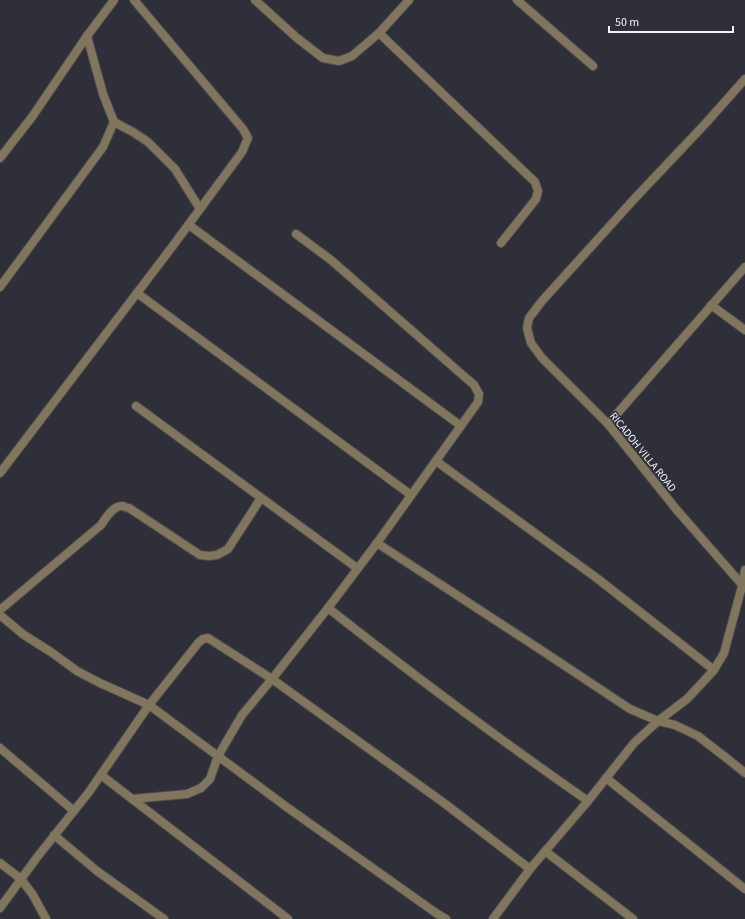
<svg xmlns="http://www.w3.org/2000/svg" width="745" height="919" font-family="'Source Sans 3',sans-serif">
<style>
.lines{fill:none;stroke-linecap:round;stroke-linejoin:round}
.minor-casing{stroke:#494a53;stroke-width:10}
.minor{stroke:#81765c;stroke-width:8}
.labels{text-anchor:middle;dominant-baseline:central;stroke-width:3;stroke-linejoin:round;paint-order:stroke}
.street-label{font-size:11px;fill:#f2f3f9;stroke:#2e2f38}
</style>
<rect width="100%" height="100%" fill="#2e2f38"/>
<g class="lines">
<g class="minor-casing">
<g id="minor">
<polyline points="255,0 297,38 323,58 339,61 352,56 379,33 409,0"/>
<polyline points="517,0 593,66"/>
<polyline points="379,33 535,182 538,191 536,199 501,243"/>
<polyline points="87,36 103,94 114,122 133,132 148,142 175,169 200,209"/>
<polyline points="745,79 706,123 636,197 542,301 529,318 527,328 531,343 542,358 608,424 676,509 745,588"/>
<polyline points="0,158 32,117 87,36 114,0"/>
<polyline points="189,225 461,426"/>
<polyline points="0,287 103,147 114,122"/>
<polyline points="137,293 411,495"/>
<polyline points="711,305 745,330"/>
<polyline points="136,406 357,568"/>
<polyline points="608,424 745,267"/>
<polyline points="436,461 598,579 714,670"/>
<polyline points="0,473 172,247 242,152 248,138 243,129 134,0"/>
<polyline points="377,543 541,650 630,709 658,721 675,725 698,736 729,760 745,773"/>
<path d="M328,608C413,675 499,739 588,801"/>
<path d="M0,610L101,525C106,518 113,505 123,506C125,507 127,508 129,508L200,555L209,556L217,555L228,549L261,498"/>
<polyline points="0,615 24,635 51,652 77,671 100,683 149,705 288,808 436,913 446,919"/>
<polyline points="0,748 74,811"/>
<polyline points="101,775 288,919"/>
<polyline points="606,778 745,889"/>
<polyline points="132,799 187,794 201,788 210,779 218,756 242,715 272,679 328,608 377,543 478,402 479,394 474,385 331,260 296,234"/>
<polyline points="54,835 97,871 164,919"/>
<polyline points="545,851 633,919"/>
<polyline points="0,863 21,879 33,895 46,919"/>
<polyline points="0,908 38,856 89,792 149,705 199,642 203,639 208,638 272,679 444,803 530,869"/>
<polyline points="493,919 530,869 588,801 634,743 658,721 687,699 714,670 724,653 742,586 745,570"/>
</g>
</g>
<use href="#minor" class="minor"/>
</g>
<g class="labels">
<g class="street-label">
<text transform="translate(643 452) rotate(51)">RICADOH VILLA ROAD</text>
</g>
</g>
<path d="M609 26v6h124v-6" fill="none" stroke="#f2f3f9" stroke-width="2"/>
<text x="615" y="26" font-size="12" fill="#f2f3f9" stroke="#2e2f38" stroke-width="3" paint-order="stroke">50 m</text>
</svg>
